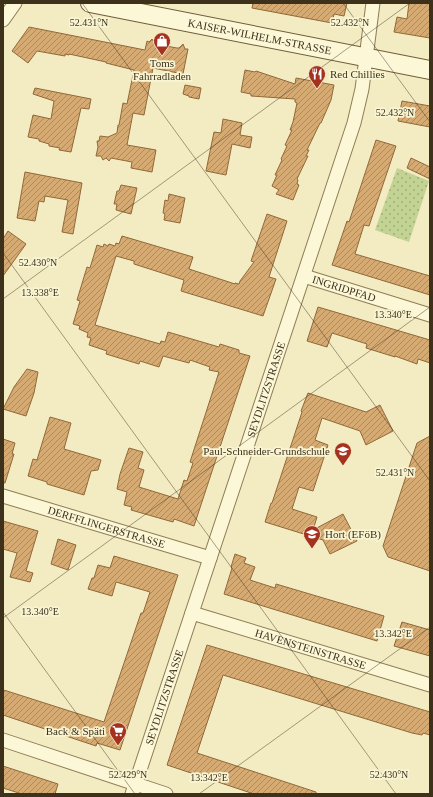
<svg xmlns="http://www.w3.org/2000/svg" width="433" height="797" font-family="'Times New Roman',serif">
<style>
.grass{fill:url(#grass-dots)}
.building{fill:url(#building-hatch);stroke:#916939}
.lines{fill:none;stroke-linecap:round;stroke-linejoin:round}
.minor-casing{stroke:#8f7d56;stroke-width:15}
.secondary-casing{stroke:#715d3a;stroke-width:20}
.minor{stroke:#fcf7d6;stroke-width:13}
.secondary{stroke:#fcf7d6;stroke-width:18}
.ticks{fill:none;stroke:#3d311c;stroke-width:1;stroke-opacity:0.45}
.labels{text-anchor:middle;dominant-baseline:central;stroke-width:3.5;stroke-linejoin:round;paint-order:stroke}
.street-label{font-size:11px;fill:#3d311c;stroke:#f9f4d2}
.poi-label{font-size:11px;fill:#3d311c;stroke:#f9f4d2;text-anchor:start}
.ticks-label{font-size:10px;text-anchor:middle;fill:#3d311c;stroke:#f9f4d2;stroke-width:3.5;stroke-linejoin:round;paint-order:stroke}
</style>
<defs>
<pattern id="grass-dots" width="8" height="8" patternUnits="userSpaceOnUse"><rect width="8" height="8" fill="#c2d394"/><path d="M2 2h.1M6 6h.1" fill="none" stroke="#9fac78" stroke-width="1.8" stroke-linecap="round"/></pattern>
<pattern id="building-hatch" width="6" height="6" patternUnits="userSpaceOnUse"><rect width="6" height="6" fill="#d5aa73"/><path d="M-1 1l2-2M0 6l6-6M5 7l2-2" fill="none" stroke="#ae8b5e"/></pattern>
</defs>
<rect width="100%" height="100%" fill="#f3ebc2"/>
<polygon class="grass" points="397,168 429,181 409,242 375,230"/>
<g class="building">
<polygon points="253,3 347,3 344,16 334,14 332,23 252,8"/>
<polygon points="409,3 430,3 430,38 394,32 397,17 407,19"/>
<polygon points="29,27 145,50 147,41 149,42 152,39 155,44 177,48 179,48 183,44 185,49 188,49 183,74 153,68 144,115 133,113 127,145 156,150 152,172 131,168 132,162 111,158 109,161 106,158 103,160 101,156 96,156 98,147 97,141 99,141 100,136 108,137 117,133 118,125 119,125 123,103 127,104 134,70 106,63 106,62 69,54 69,55 65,54 65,56 37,51 28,63 12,51"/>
<polygon points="245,70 255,72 256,71 295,84 296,78 334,85 331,100 321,123 320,123 307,150 309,150 306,156 308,156 297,179 298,180 297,184 299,185 293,200 276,194 279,190 272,186 277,175 275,175 282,160 281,159 287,146 285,145 292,130 290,130 293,122 297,103 295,102 295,99 251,96 251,94 241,92"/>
<polygon points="185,85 201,88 199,99 189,97 189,96 183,94"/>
<polygon points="35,88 91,99 89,109 81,108 71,152 59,150 60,148 49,146 49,144 39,141 39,139 28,137 33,115 51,119 54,101 33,94"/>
<polygon points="402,101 430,106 430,127 398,121"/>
<polygon points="223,119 242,123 240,135 252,137 250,148 232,144 226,175 206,171 214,132 221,133"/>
<polygon points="376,140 396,146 369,226 364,225 355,254 430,276 430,295 332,265 347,221 349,222"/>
<polygon points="411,158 430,167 430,179 407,168"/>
<polygon points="25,172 82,183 73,234 62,232 68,200 45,196 44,202 39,201 35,221 17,218"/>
<polygon points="121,185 137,188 131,214 116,210 117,204 114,204 117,191 119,191"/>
<polygon points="169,194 185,198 180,223 164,220 165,214 163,213 165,200 168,201"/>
<polygon points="267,214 287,221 269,277 276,279 263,316 181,291 184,280 134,264 134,261 116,256 95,325 160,344 161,341 165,342 168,332 219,347 220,344 239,350 239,353 250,356 194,526 174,519 173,522 131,510 132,507 124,505 127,492 117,489 120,474 129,448 143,452 138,468 144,470 139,487 178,499 184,480 187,481 193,463 190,462 219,372 209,370 210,367 190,360 189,363 163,356 159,367 140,361 139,364 106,354 107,351 89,345 91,338 87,337 88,333 79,329 80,326 73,324 80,301 77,300 87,267 90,268 97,245 103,247 104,244 108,246 109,244 115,246 116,243 119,244 122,236 193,257 189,269 235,284 235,283 239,284 240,281 254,262 251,261"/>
<polygon points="8,231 26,244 3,276 3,239"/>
<polygon points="318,307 430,340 430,363 418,359 417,364 395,356 395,357 366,348 367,344 332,333 327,347 307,341"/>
<polygon points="27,369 38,372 34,393 26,416 3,409 14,387"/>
<polygon points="308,393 366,412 380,405 393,431 366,445 360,431 322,418 315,440 328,445 313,491 299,487 292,509 317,517 313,530 343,514 357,541 330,554 323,540 265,522 271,503 272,503 302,412 301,411"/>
<polygon points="50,417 71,423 64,449 101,460 98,470 91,471 84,495 47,484 47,482 28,476 33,459 37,460"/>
<polygon points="430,436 430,571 388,557 383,546 417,443"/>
<polygon points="3,439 15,443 12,454 14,454 5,483 3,483"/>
<polygon points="3,521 38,531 26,571 33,573 30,582 10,577 17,553 3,549"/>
<polygon points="58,539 76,545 68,570 51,564"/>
<polygon points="235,554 246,558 244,563 255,567 250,580 275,588 276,584 384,616 377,641 224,594 232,568 231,567"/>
<polygon points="114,556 178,575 120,750 97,743 96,746 3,715 3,690 7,691 104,722 141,613 143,613 150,592 116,582 112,596 88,589 92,578 94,578 98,565 110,568"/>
<polygon points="402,622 430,630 430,656 394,646"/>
<polygon points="207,645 430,712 430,735 423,733 422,735 412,733 223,675 197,753 316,792 316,794 254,794 167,765"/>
<polygon points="3,766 58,784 55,794 22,794 3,788"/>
</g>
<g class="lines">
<g class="minor-casing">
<g id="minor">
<polyline points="3,20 15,3"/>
<path id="s1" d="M304,276L430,315"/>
<path id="s2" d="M3,496L210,558"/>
<path id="s3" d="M192,613L430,685"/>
<polyline points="3,740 166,794"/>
<path id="s4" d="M132,794L354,123L362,89L373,3"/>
</g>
</g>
<g class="secondary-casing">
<g id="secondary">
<path id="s5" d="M90,3L430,70"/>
</g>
</g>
<use href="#minor" class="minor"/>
<use href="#secondary" class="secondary"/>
</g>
<path class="ticks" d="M82,3L430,481M343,3L430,122M3,253L396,794M3,299L410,3M3,612L135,794M3,618L430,307M199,794L430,627"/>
<defs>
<g id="shop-pin" transform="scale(0.9)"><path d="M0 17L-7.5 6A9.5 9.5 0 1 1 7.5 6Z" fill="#a5321f" stroke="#f9f4d2"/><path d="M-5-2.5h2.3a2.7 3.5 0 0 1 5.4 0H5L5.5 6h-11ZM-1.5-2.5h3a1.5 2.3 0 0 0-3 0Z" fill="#fff"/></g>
<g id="restaurant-pin" transform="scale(0.9)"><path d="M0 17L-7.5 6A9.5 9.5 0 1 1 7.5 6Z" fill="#a5321f" stroke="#f9f4d2"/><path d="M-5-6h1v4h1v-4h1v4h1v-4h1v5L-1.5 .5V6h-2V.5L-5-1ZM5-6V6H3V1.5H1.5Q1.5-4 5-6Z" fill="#fff"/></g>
<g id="school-pin" transform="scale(0.9)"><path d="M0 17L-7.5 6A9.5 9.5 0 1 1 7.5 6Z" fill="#a5321f" stroke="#f9f4d2"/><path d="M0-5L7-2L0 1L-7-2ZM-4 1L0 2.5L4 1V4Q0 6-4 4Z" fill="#fff"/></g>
<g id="supermarket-pin" transform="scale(0.9)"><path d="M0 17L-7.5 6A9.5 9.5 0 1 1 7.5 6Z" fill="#a5321f" stroke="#f9f4d2"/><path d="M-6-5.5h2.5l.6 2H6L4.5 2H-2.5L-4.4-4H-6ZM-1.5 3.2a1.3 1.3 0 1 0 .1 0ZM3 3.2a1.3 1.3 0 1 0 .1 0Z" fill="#fff"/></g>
</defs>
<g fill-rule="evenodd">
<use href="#shop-pin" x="162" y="41"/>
<use href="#restaurant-pin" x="317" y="74"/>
<use href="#school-pin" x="343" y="451"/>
<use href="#school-pin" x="312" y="534"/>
<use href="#supermarket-pin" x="118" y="731"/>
</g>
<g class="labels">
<g class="street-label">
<text stroke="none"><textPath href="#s5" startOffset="173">KAISER-WILHELM-STRASSE</textPath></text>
<text stroke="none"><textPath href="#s1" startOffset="42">INGRIDPFAD</textPath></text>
<text stroke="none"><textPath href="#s4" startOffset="426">SEYDLITZSTRASSE</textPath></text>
<text stroke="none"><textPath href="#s2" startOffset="108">DERFFLINGERSTRASSE</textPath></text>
<text stroke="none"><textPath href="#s3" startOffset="124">HAVENSTEINSTRASSE</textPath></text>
<text stroke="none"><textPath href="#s4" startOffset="102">SEYDLITZSTRASSE</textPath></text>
</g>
<g class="poi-label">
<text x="162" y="63" text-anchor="middle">Toms<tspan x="162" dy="13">Fahrradladen</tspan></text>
<text x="330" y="74">Red Chillies</text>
<text x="330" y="451" text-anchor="end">Paul-Schneider-Grundschule</text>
<text x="325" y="534">Hort (EFöB)</text>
<text x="105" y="731" text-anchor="end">Back &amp; Späti</text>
</g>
</g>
<g class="ticks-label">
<text x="89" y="26">52.431°N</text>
<text x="350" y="26">52.432°N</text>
<text x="395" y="116">52.432°N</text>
<text x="38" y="266">52.430°N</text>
<text x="40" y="296">13.338°E</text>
<text x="393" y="318">13.340°E</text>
<text x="395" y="476">52.431°N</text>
<text x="40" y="615">13.340°E</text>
<text x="393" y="637">13.342°E</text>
<text x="128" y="778">52.429°N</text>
<text x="389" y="778">52.430°N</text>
<text x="209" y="781">13.342°E</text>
</g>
<rect width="433" height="797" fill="none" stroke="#3d311c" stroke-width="8"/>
</svg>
